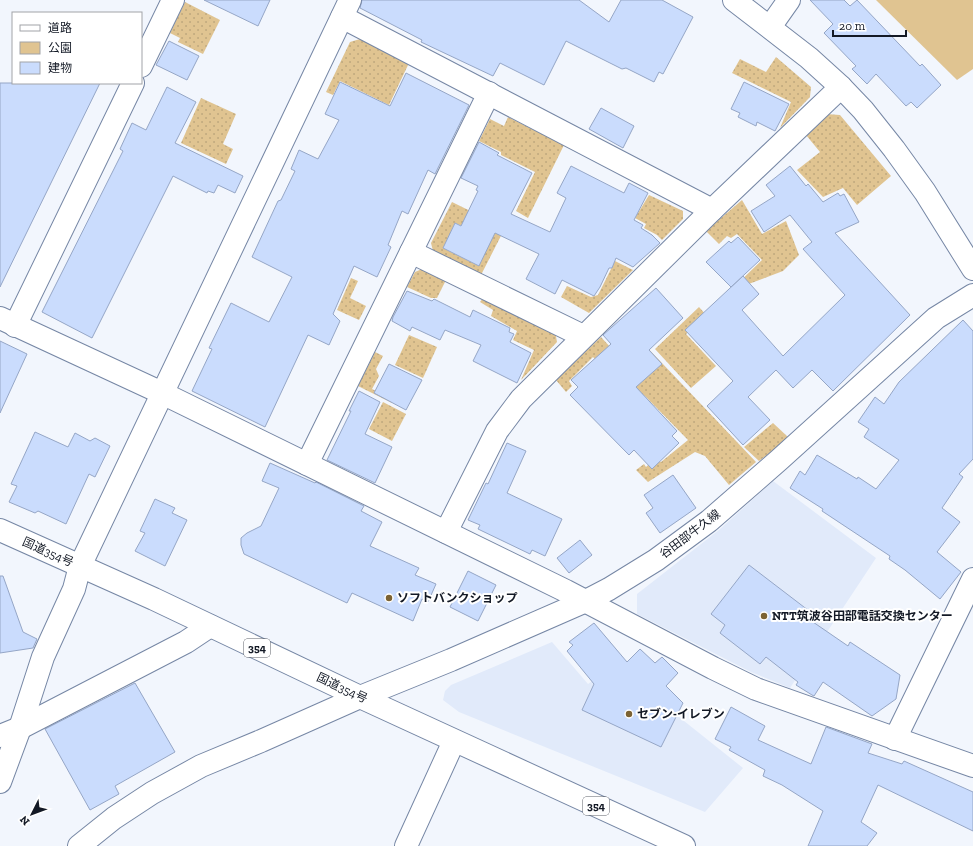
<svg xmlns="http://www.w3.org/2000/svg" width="973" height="846" font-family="'Zilla Slab','Noto Sans JP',serif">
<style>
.built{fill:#e1eafa}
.park{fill:#e0c491}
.garden{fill:url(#garden-dots);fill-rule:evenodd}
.building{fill:#cadcfd;stroke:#95a6c6}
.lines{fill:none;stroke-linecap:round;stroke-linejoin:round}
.minor-casing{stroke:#7687a5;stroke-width:24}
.major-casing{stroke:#7687a5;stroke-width:24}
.highway-casing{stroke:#7687a5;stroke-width:24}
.minor{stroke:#fff;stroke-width:22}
.major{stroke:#fff;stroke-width:22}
.highway{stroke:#fff;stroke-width:22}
.poi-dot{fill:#7b6233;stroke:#fff;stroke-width:1.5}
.labels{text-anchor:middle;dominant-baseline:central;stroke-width:4;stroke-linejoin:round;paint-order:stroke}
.shield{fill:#fff;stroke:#5a5e66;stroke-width:1}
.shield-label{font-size:11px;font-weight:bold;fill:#131925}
.street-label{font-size:12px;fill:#131925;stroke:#fff}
.poi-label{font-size:12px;font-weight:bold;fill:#131925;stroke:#fff;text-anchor:start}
</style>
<defs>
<pattern id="garden-dots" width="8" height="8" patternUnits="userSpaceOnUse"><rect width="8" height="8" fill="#e0c491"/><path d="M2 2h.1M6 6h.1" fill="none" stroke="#bfa87d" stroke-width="1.8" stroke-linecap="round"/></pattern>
</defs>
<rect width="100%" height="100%" fill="#f2f6fd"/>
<g class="built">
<polygon points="773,481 876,558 790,688 751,672 637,614 637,594 719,530"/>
<polygon points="552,642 588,684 621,660 664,705 743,768 705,812 459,712 443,700 445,691 451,685"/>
</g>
<polygon class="park" points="876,0 973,0 973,69 957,80"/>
<g class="garden">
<polygon points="185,2 220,20 203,54 178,42 180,38 170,33"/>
<polygon points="360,39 409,63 389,105 340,81 333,95 326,92 350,42"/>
<polygon points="776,57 811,87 810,97 780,128 791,102 732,73 740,59 766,72"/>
<polygon points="201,98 236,114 223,144 233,149 226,164 181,143"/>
<polygon points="826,114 840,115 891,176 857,205 843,188 823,197 797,170 820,152 806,135"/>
<polygon points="508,117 564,145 528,218 516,211 535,172 501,155 501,152 479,141 490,119 504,126"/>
<polygon points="649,195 683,211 683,219 662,240 657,235 644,228 646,224 635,218"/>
<polygon points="742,200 762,234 786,221 799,255 783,271 730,291 762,260 737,234 731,238 727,236 719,244 706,231"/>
<path d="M452,202L505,228L481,275L433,251L431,243ZM455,223L469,229L479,266L443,248Z"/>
<polygon points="615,261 633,270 589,313 561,297 567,286 591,297 598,295"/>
<polygon points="422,269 446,280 437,298 431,298 407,287 415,272"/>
<polygon points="351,278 358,281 350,298 366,306 359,320 337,310"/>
<polygon points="483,298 555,331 557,342 521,380 534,350 513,340 517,331 491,316 493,310 480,302"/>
<polygon points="699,307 707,316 686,334 716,366 691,388 655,349"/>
<polygon points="409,335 437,347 423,378 395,365"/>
<polygon points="601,337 621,359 642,342 756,462 729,485 705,456 695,452 648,482 636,470 644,464 646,467 655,458 661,462 688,440 646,397 602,367 593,357 569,381 572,386 566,392 556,380"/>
<polygon points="375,352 383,356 376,369 379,376 372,389 394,400 392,403 358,386"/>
<polygon points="383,402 406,414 392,441 369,429"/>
<polygon points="773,423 788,437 778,447 759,461 744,447"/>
</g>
<g class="building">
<polygon points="204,0 270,0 258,26"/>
<polygon points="362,0 579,0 609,22 621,0 662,0 693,17 663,74 659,72 654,82 626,68 622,69 566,41 544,85 500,63 493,76 421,42 422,40 360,8"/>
<polygon points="810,0 844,0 850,6 857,0 920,66 922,64 941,85 917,108 911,102 906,106 876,74 867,84 852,69 856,66 824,33 833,24"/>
<polygon points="169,41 199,56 187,80 156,65"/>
<polygon points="406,73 469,105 435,174 428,170 408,214 402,211 388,245 391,247 377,277 354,266 333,314 340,321 329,345 308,335 265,427 192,391 212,349 209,348 231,303 269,322 292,277 252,257 278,201 281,200 295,171 291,169 299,150 318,159 339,120 325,114 340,82 390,106"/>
<polygon points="744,82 789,104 775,131 757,122 756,126 738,117 740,113 731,109"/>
<polygon points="0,83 100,83 0,287"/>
<polygon points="167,87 196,102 175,143 243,176 235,193 218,185 214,193 208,191 207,193 173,176 92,338 42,312 123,151 120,149 132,123 146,130"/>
<polygon points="601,108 634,126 623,148 589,129"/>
<polygon points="479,142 499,153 497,155 532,173 511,214 550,232 566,198 557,193 571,166 624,193 629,183 648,193 634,220 643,225 641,228 652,235 660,243 633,267 616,258 612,268 609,268 600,287 594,296 562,280 555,294 526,279 539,254 495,233 479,266 443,248 455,223 461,226 478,191 476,190 478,186 461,178"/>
<polygon points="790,166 806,186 808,184 823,202 838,193 840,196 844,194 859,222 835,233 910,315 833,391 812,370 793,388 776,370 748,397 770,420 743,445 707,406 733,381 685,330 743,276 759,294 742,310 783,356 845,295 803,249 812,242 790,215 764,232 751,211 775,196 766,185"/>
<polygon points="738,237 760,260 731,287 706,262 729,241 731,243"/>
<polygon points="656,288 683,318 649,350 662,364 636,387 677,431 672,436 679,443 652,469 634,450 629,455 570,395 578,387 571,380 611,344 603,335"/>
<polygon points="407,291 432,301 434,299 470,317 473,310 510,328 509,332 514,334 510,342 531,353 517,383 473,361 481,345 445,330 440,340 412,327 410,331 392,321 393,317"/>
<polygon points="963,320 973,331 973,459 959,474 963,477 942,508 960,522 937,552 961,572 940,599 905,570 889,559 890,556 822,511 823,509 790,488 800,471 805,475 817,455 857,479 858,477 876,489 899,460 864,437 869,429 858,422 875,397 884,404 899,382"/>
<polygon points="0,341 27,354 0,413"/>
<polygon points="389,364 422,380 406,410 374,393"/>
<polygon points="359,391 380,402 365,434 392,447 375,483 327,460 351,411 349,411"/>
<polygon points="35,432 68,447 75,433 90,441 95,438 110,446 95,477 89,474 66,524 38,511 35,513 9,502 17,486 11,484"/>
<polygon points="507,443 526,451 507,493 562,519 545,556 532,550 530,554 478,529 480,525 468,520 486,483 488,484"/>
<polygon points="270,463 315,483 316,482 364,506 361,511 382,522 370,546 419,568 415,575 436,584 428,602 422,599 413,621 352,593 347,603 244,554 241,545 241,538 247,533 261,526 279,488 262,481"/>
<polygon points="673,475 696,508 660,533 646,513 653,508 644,495"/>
<polygon points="155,499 175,508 172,513 187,520 165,566 135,551 145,533 140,531"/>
<polygon points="580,540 592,555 569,573 557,558"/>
<polygon points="749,565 817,617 813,622 848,646 850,642 900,675 896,699 872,716 823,682 814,696 812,695 796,685 798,682 766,657 760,664 720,633 725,625 711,614"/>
<polygon points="468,571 496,585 478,621 450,607"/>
<polygon points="0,576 3,576 23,632 37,639 33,648 0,653"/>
<polygon points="594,623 627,662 640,649 655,663 662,657 678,673 666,686 683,703 661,747 582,710 594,684 567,651 573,645 569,642"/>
<polygon points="135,683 175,752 115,786 119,794 90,810 45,729"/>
<polygon points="731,707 765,726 758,740 811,764 826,727 872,744 868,753 902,764 904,761 973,792 973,831 878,785 861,822 877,833 867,846 808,846 823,811 782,785 763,776 765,770 729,750 731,747 715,739"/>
</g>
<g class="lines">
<g class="minor-casing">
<g id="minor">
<polyline points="734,0 809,58 841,87 863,110 894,149 925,192 973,269"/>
<polyline points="342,17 712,210"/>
<polyline points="770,27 789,0"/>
<polyline points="141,66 173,0"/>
<polyline points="411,252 583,336"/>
<polyline points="0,318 162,393 566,591 713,668 756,689 973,766"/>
<polyline points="15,326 133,83"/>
<polyline points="307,464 489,93"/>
<polyline points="446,532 497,431 521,399 712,210 841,87"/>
<polyline points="0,736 20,728 186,642 210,626"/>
<polyline points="895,739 973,579"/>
<polyline points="0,782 20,728 43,657 74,589 80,566 350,0"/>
<polyline points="79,846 114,818 152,793 201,766 261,741 360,697"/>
<polyline points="406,846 454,741"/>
</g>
</g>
<g class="major-casing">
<polyline id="major" points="360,697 451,660 586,601 609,589 656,560 709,521 779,460 936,318 973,295"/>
</g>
<g class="highway-casing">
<polyline id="highway" points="0,530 154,599 360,697 684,846"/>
</g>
<use href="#minor" class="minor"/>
<use href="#major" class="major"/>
<use href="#highway" class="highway"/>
</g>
<g class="poi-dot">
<circle cx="389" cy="598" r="4"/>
<circle cx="764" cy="616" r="4"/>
<circle cx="629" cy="714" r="4"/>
</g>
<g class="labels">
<g class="shield">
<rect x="244" y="639" width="26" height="18" rx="3"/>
<rect x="583" y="797" width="26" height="18" rx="3"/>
</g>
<g class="shield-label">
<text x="257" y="648">354</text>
<text x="596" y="806">354</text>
</g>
<g class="street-label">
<text transform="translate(690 534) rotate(-37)">谷田部牛久線</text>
<text transform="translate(48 552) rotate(24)">国道354号</text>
<text transform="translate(342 688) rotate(25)">国道354号</text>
</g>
<g class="poi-label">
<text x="397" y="598">ソフトバンクショップ</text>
<text x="772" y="616">NTT筑波谷田部電話交換センター</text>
<text x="637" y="714">セブン-イレブン</text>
</g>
</g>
<rect x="12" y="12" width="130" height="72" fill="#ffffff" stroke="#a1a3a8"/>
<rect x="20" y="25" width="20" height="6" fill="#ffffff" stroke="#a1a3a8"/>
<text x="48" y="32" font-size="12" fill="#131925">道路</text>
<rect x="20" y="42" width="20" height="12" fill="#e0c491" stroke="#a1a3a8"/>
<text x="48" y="52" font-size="12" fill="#131925">公園</text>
<rect x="20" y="62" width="20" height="12" fill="#cadcfd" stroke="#a1a3a8"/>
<text x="48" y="72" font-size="12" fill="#131925">建物</text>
<g transform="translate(32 814) rotate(228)" stroke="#ffffff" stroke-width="3" paint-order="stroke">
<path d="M0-3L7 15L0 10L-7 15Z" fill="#131925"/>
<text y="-6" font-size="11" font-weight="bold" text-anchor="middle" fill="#131925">N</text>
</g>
<path d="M833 30v6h73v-6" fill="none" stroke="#131925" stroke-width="2"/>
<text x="839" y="30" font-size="12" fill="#131925" stroke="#ffffff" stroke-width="3" paint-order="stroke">20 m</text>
</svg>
